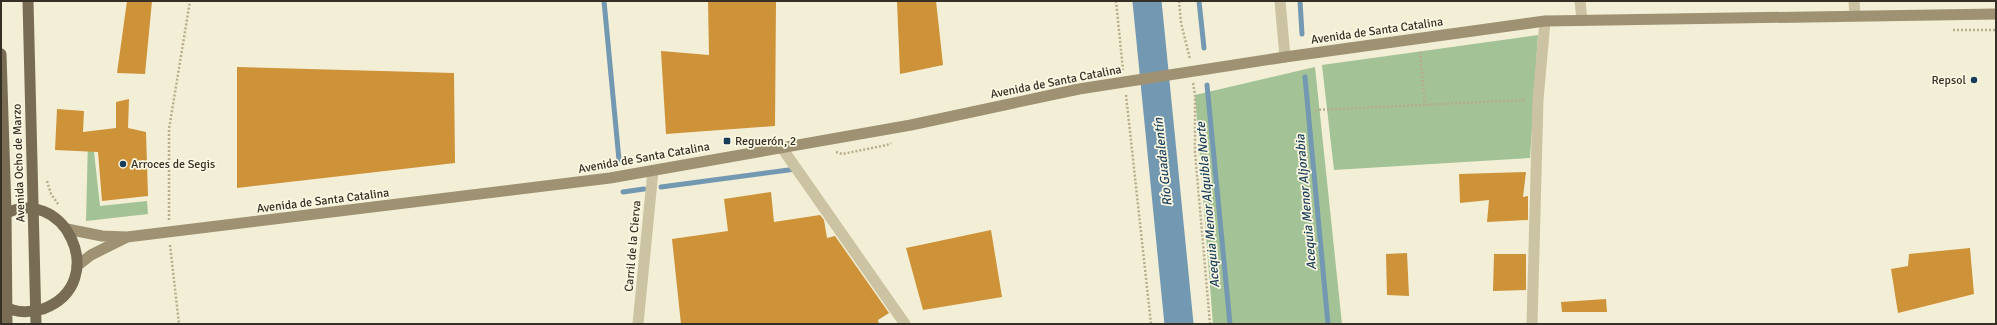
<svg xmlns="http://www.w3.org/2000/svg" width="1997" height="325" font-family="Signika,sans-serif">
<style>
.green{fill:#a3c295}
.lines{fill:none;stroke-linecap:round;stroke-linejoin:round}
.stream{stroke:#7398b1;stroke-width:5}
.river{stroke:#7398b1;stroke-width:29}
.building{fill:#ce9238}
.path{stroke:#b7ad8c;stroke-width:2.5;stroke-dasharray:2 2;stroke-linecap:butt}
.minor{stroke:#cbc3a1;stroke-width:11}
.secondary{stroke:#9e9273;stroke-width:11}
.primary{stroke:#786d54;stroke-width:11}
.poi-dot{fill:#183d58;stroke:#faf8e2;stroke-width:1.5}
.labels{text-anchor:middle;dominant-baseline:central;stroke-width:3.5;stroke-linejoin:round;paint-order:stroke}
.street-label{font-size:12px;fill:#352f25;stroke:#faf8e2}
.poi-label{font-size:12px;fill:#352f25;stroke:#faf8e2;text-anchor:start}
.water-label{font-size:13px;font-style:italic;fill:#183d58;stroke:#faf8e2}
</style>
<rect width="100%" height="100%" fill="#f2efd6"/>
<g class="green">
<polygon points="1538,35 1530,158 1334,170 1322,65"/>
<polygon points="1315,67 1342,324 1213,324 1195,95"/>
<polygon points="88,139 93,143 100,206 147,201 148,214 86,221"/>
</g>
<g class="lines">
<g class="stream">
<polyline points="604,1 619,160"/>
<polyline points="1199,1 1204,48"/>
<polyline points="1300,1 1302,34"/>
<polyline points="1305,77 1328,324"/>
<polyline points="1207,85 1230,324"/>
<polyline points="661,187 796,169"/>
<polyline points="623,192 644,189"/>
</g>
<polyline class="river" points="1147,1 1179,324"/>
</g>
<g class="building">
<polygon points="127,1 152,1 145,74 117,73"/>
<polygon points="708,1 776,1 775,126 666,134 661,51 709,55"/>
<polygon points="897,1 936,1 943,65 900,74"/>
<polygon points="237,67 454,73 455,163 237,188"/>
<polygon points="129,99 128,128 146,132 148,196 102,201 98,152 55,150 57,109 84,111 83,132 116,128 116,102"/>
<polygon points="1526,172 1523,197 1528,196 1528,220 1487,222 1489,200 1460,203 1459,174"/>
<polygon points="771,192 774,222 820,215 824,220 827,238 835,236 889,313 878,320 879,324 681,324 672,239 728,231 724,199"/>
<polygon points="991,230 1002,297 923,310 906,248"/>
<polygon points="1970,248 1974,294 1898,313 1891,269 1908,266 1909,254"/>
<polygon points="1407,253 1409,296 1387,295 1386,254"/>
<polygon points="1494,254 1526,254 1526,290 1493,291"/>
<polygon points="1606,299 1607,312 1562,312 1561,302"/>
</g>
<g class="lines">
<g class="path">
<polyline points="1116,1 1123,70"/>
<polyline points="1179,1 1181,23 1190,59"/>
<polyline points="1953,30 1996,30"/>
<polyline points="1420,52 1425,105"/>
<polyline points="1193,83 1195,95 1195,152 1210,324"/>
<polyline points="1126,95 1151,324"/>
<polyline points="1315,110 1526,100"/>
<polyline points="836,152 842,154 887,145 891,143"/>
<polyline points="47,181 51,194 58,204"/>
<polyline points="169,220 169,129 190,1"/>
<polyline points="170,245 179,324"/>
</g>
<g class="minor">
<polyline points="1280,1 1285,57"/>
<polyline points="1580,1 1582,20"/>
<polyline points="1854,1 1855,15"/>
<polyline points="782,148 905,324"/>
<polyline points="638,324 653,171"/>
<polyline points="1532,324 1538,100 1545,21"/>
</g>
<g class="secondary">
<polyline points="67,229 102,236 127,237 610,178 911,125 1079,89 1285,57 1545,21 1996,14"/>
<polyline points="77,266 91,255 125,238"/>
</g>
<g class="primary">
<polyline points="28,1 36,324"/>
<polyline points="1,54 6,212 7,324"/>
<path d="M1,216C63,179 113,283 43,309C29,313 14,313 2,305"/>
</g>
</g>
<g class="poi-dot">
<circle cx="1974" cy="80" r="4"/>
<rect x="723" y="137" width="8" height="8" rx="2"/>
<circle cx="123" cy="164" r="4"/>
</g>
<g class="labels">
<g class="street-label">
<text transform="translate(1377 31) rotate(-8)">Avenida de Santa Catalina</text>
<text transform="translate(1056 82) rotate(-11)">Avenida de Santa Catalina</text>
<text transform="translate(644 158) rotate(-10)">Avenida de Santa Catalina</text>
<text transform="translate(19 163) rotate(-92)">Avenida Ocho de Marzo</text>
<text transform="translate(323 201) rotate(-7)">Avenida de Santa Catalina</text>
<text transform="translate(633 246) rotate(-85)">Carril de la Cierva</text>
</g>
<g class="poi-label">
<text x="1966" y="80" text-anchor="end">Repsol</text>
<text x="735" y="141">Reguerón, 2</text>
<text x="131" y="164">Arroces de Segis</text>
</g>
<g class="water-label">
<text transform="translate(1163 162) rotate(-96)">Río Guadalentín</text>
<text transform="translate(1306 202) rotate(-95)">Acequia Menor Aljorabia</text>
<text transform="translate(1208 205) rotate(-95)">Acequia Menor Alquibla Norte</text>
</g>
</g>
<rect width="1997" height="325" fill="none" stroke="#352f25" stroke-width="4"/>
</svg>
